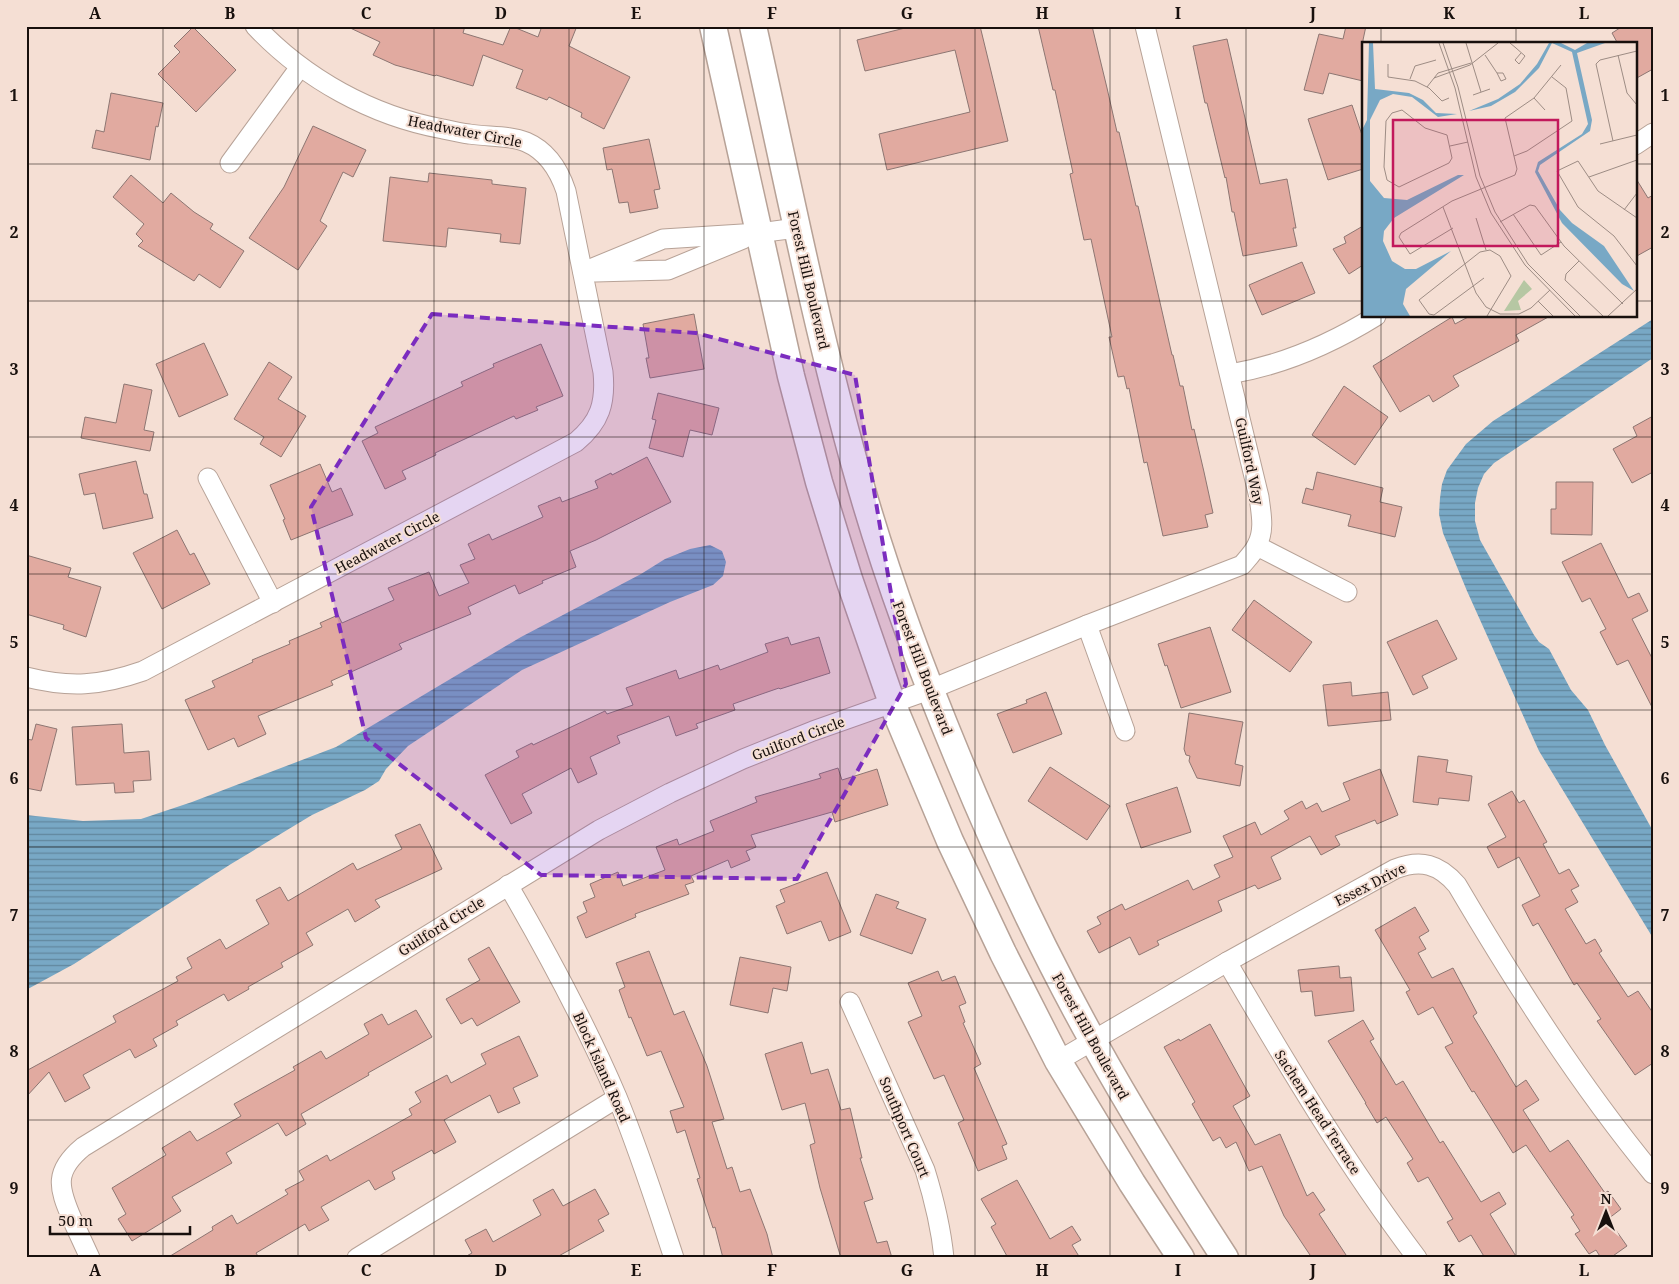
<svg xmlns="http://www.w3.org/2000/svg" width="1679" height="1284" font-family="'Noto Serif',serif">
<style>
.water{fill:url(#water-rules)}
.building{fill:#e1aaa0;stroke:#8d7672}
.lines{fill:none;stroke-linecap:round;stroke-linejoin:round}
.minor-casing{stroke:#b7a297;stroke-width:21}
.secondary-casing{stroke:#b7a297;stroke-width:29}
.minor{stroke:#fff;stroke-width:19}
.secondary{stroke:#fff;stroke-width:26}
.marked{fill:#7b2cbf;fill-opacity:0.2;stroke:#7b2cbf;stroke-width:4;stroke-dasharray:10 6;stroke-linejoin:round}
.grid{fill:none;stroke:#18100d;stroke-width:1;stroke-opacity:0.55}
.labels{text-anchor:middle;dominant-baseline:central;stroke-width:4;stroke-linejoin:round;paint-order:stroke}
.street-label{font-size:14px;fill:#18100d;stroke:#f5dfd4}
.inset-road{fill:none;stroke:#9d8c84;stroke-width:1}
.view{fill:#c2185b;fill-opacity:0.15;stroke:#c2185b;stroke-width:2.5}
.inset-edge{fill:none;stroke:#18100d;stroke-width:2.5}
.neatline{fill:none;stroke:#18100d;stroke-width:2}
.grid-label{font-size:16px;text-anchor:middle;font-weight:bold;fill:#18100d}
</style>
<defs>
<pattern id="water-rules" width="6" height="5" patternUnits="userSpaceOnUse" patternTransform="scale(1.25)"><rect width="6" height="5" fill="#78a8c5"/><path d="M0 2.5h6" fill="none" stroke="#61879e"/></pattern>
</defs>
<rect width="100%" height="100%" fill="#f5dfd4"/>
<g class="water">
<polygon points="1653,319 1653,358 1494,463 1484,474 1478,488 1475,503 1475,521 1480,540 1534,635 1539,642 1549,649 1571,690 1588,710 1605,745 1653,831 1653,938 1539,751 1467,591 1443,533 1439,514 1440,498 1442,484 1447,470 1466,444 1493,421"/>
<polygon points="710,545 722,551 726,562 723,576 713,585 670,602 522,670 408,746 386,769 379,781 365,790 312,815 231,864 74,964 26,990 26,815 83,821 141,819 192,802 336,747 521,637 641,574 665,559 690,549"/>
</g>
<g class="building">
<polygon points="346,26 465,26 463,33 503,45 511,26 538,37 542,26 577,26 569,46 630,77 604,129 581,117 582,113 549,97 547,100 516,88 523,70 483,55 473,86 436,75 435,76 395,65 373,55 380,42"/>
<polygon points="913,26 980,26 1008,141 887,170 879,134 970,112 955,50 865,71 857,40"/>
<polygon points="1038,26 1092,26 1107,88 1117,132 1119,132 1136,206 1138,206 1172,355 1173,355 1180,386 1183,386 1192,430 1194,429 1204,472 1213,513 1205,515 1208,527 1163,536 1147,462 1144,463 1129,388 1127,389 1124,376 1118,377 1109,337 1112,337 1091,239 1084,240 1070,174 1073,173 1055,90 1053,90"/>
<polygon points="1346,26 1366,26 1363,40 1363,81 1329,73 1323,94 1304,90 1319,34 1343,39"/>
<polygon points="1623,26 1653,26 1653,69 1635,79 1635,44 1618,44 1612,33"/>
<polygon points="193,27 236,70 196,112 158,74 180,52 174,46"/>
<polygon points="1227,39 1260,184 1287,179 1296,228 1293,228 1297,246 1243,256 1234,212 1232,212 1226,177 1225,178 1207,103 1205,103 1193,46"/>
<polygon points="111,93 163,103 158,127 156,126 150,160 92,148 96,130 104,132"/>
<polygon points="1352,105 1363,138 1363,169 1328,180 1308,119"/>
<polygon points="313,126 366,150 353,177 343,172 320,221 327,226 298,270 249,238 284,187"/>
<polygon points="649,139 660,189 654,190 658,208 630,213 628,202 619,203 612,169 607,170 603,148"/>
<polygon points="429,173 492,180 492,184 526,188 520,244 500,242 501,234 448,228 446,247 383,241 390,177 428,182"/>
<polygon points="131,175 163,203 171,193 194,212 213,224 210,229 244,251 220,288 199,274 194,281 138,246 143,241 136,234 144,224 113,197"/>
<polygon points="1635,177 1648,198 1653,195 1653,247 1635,257"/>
<polygon points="1363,226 1363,265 1349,274 1333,249 1346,243 1344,237"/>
<polygon points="1302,262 1315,293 1262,315 1249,285"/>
<polygon points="694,314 704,369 650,378 646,358 649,358 643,324"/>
<polygon points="1470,316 1550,316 1516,335 1519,341 1453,376 1459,386 1433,402 1429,395 1400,412 1373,366 1452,317 1455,324"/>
<polygon points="204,343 228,395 179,417 156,364"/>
<polygon points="541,344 563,396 536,407 538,410 516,419 514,416 435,453 436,455 402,471 406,479 385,489 362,441 378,433 375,427 463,386 461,382 494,367 493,364"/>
<polygon points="269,362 292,377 278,399 306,416 281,457 260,444 264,437 234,419"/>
<polygon points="124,384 152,390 144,430 154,432 150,451 81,438 85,417 116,423"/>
<polygon points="1344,386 1388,417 1355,465 1312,435"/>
<polygon points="658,393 719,408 712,435 690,430 683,457 649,448 656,420 652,419"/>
<polygon points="1653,416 1653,472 1632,483 1613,449 1637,436 1633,427"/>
<polygon points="647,457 671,502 596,540 570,551 576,567 542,581 543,583 519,594 515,585 468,607 471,614 399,644 402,649 331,681 333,685 258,716 266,734 238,747 234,738 208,750 185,700 215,687 212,681 253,662 252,660 290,644 289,641 322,627 320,623 338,615 342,623 394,600 388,588 429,572 439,596 469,583 460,565 475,559 468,544 489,534 492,540 543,517 538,506 560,497 562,502 598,488 595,481 611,473 612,475"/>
<polygon points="136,461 144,494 147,494 153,518 103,529 95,493 84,495 79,474"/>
<polygon points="320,464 332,492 341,488 353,515 291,540 283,520 285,519 270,485"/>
<polygon points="1317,472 1383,488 1380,502 1402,507 1395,537 1348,526 1351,515 1302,503 1306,488 1313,490"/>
<polygon points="1556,482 1593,482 1592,535 1551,534 1551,509 1556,509"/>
<polygon points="177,530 190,555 194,553 210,584 162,609 133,553"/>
<polygon points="1601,543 1628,598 1639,593 1648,611 1632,619 1653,660 1653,709 1628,660 1617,665 1600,632 1606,629 1590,598 1582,602 1562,562"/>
<polygon points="26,555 71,568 68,577 101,587 86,637 63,629 64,625 26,614"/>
<polygon points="1254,600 1312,642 1290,672 1232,630"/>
<polygon points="1437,620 1457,659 1422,676 1428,688 1413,695 1387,642"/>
<polygon points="1210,627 1231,692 1181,708 1167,665 1165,666 1158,644"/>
<polygon points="788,637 791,645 819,637 830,673 780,689 779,688 733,704 735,710 696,724 698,728 676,736 669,716 617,736 620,743 590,757 597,774 578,783 571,768 522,794 532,813 511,824 485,775 519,757 516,751 532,743 533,745 605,711 607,714 633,705 626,688 676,670 679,679 718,665 720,670 768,652 765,644"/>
<polygon points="1351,682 1352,696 1388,692 1391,720 1328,726 1323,685"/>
<polygon points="1046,692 1062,734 1013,753 997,714 1027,703 1026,700"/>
<polygon points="1189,713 1243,722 1235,764 1243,766 1240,786 1197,778 1189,761 1190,756 1186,755 1184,749"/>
<polygon points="36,724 57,729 41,791 26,788 26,739 32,740"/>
<polygon points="122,724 124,753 149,751 151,780 133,781 134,792 115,793 114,783 76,785 72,727"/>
<polygon points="1418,756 1448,760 1446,772 1472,776 1469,801 1439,798 1438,805 1413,802"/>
<polygon points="1050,767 1110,806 1087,840 1028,801"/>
<polygon points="838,768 842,780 877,769 888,805 835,822 832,812 751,835 756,847 746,851 750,860 731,868 728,860 691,876 694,882 685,885 689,894 635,914 636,917 586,938 577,917 587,912 583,902 595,897 590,884 618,872 623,886 665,870 656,847 677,839 679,845 714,831 710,821 757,802 755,797 821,778 819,774"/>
<polygon points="1380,769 1398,815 1377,824 1375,820 1335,836 1340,845 1321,855 1310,836 1271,857 1281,879 1258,889 1255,885 1218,901 1222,911 1157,941 1159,945 1139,955 1130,937 1099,953 1087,931 1101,924 1097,917 1122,904 1125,910 1188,880 1193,890 1220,877 1214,865 1233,857 1223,836 1255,822 1261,835 1289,819 1284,811 1302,801 1306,809 1317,803 1322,812 1350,800 1343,783"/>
<polygon points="1177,787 1191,832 1141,848 1126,804"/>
<polygon points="1512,791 1519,803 1524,800 1547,842 1543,844 1559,874 1569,869 1579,886 1571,890 1578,902 1565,909 1586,944 1595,939 1602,951 1599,953 1628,997 1638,991 1653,1013 1653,1063 1635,1075 1597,1021 1601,1019 1577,983 1574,985 1538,923 1533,926 1522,905 1540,896 1519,857 1498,868 1487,847 1506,837 1488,804"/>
<polygon points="420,824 442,869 375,900 380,907 355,922 348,909 306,933 313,945 281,963 283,967 248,987 249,989 228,1001 224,994 176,1021 178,1025 153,1039 157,1046 135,1058 130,1049 83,1075 90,1088 65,1102 49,1072 26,1097 26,1071 116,1022 113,1016 178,981 176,977 192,968 187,958 220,939 226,949 269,924 256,900 280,887 288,901 353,863 357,870 402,849 395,835"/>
<polygon points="827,872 851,932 829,941 821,921 787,934 776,906 785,902 780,890"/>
<polygon points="876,894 899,902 896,908 926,919 912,954 860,935"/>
<polygon points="1415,907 1429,931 1419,937 1426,949 1418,953 1432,978 1453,968 1477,1013 1473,1016 1516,1087 1526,1080 1539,1100 1523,1110 1550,1152 1568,1140 1605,1193 1608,1191 1621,1209 1608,1219 1627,1246 1610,1258 1601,1258 1596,1250 1589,1254 1575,1234 1580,1231 1571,1217 1574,1215 1526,1145 1513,1153 1474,1091 1472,1092 1445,1047 1453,1043 1433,1007 1418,1015 1406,992 1410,990 1375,930"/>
<polygon points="489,947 520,1002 477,1026 472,1018 461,1024 446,999 480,980 468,959"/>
<polygon points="649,951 674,1015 684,1011 707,1066 724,1119 712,1122 727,1169 732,1167 740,1192 750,1189 767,1234 773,1258 723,1258 715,1227 713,1228 697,1179 700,1178 685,1130 677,1133 670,1111 684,1107 661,1051 647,1056 631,1017 629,1018 619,990 625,987 616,963"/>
<polygon points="740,957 791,967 787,991 773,988 768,1013 730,1005"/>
<polygon points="1339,966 1340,978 1351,977 1354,1011 1315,1016 1312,991 1301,992 1298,970"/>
<polygon points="938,971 942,981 955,976 966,1003 959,1006 965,1022 963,1023 981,1064 974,1068 1007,1144 1002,1146 1007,1159 978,1171 958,1123 964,1120 944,1075 934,1079 908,1022 922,1016 908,983"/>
<polygon points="416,1010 432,1037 368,1073 369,1075 301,1114 306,1124 286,1136 278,1123 226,1153 232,1163 172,1197 181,1211 132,1241 118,1219 126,1214 112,1188 166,1155 162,1148 190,1131 197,1141 241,1116 234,1104 295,1070 293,1067 321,1051 326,1059 369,1034 364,1024 382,1014 388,1025"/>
<polygon points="1363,1020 1374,1039 1370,1041 1396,1085 1403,1081 1440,1143 1443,1141 1481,1202 1499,1192 1506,1204 1490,1214 1517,1258 1485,1258 1471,1235 1459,1242 1447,1222 1453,1219 1428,1177 1418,1182 1407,1163 1413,1159 1386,1117 1377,1123 1365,1103 1366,1103 1328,1041"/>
<polygon points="1210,1024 1250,1096 1233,1106 1255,1145 1280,1134 1307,1196 1313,1192 1325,1210 1319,1214 1348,1258 1312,1258 1284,1216 1262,1166 1249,1171 1236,1142 1226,1148 1220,1137 1213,1141 1192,1104 1195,1102 1164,1047 1179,1039 1180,1041"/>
<polygon points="519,1036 538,1076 513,1088 520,1103 498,1113 490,1095 444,1120 456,1142 434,1154 432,1150 392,1172 395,1179 375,1190 369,1180 321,1207 329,1220 309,1231 305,1224 256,1253 259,1258 167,1258 213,1230 212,1227 232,1215 237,1224 288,1194 285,1190 304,1180 299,1171 327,1155 330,1161 412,1115 409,1109 421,1102 415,1092 447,1075 451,1083 486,1064 481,1054"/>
<polygon points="802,1042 811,1074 828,1069 841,1110 850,1108 862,1158 860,1158 873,1199 864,1202 877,1243 887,1241 892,1258 841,1258 820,1188 810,1145 815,1143 805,1103 782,1110 765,1054"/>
<polygon points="1017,1180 1050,1239 1072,1226 1081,1240 1072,1245 1080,1258 1008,1258 991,1227 996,1224 981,1199"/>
<polygon points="553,1189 563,1206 595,1189 609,1214 598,1220 604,1231 555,1258 463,1258 472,1253 465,1240 486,1229 493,1242 541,1215 533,1200"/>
</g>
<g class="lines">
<g class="minor-casing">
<g id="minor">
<polyline points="1635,145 1653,133"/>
<polyline points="230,163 300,67"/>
<polyline points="583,272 663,239 758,233 797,228"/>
<polyline points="595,272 668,270 743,239"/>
<path d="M1230,374C1283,365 1331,344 1376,316"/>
<polyline points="208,478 273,603"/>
<polyline points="1257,546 1347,592"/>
<polyline points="1087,625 1125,731"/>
<path d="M26,677C70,688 100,686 143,671L576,442C600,422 606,403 603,372L566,191C559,170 547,151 526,142C509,135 488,137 469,134C461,133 452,131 443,129C372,116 305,79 255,26"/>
<path d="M508,885C548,954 586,1024 617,1097C639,1150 656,1204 674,1258"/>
<path d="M1227,962C1286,1063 1346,1164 1417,1258"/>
<path d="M850,1002L925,1170C934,1199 941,1228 944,1258"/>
<path d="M1058,1061L1227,962L1395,869C1421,859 1439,864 1457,885C1516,985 1579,1084 1653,1174"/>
<path d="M90,1258C84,1245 78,1232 72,1219C58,1187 54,1171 83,1147L599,830L670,793L743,759L813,731L929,690L1087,625L1242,565C1247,559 1254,552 1257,545C1265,530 1261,513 1259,497L1145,26"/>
<polyline points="357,1258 617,1098"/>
</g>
</g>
<g class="secondary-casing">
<g id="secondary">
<polyline points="713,26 791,376 819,482 849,579 892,703 950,841 1003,953 1058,1061 1132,1183 1181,1258"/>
<path d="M753,26C786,174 815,323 856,469C883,567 919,664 958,758C998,855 1042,950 1093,1041C1134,1115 1179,1187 1225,1258"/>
</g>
</g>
<use href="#minor" class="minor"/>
<use href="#secondary" class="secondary"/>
</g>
<path class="marked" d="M432,314L696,333L855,375L906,684L797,879L541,875L366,738L311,507Z"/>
<path class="grid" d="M163,26V1258M298,26V1258M434,26V1258M569,26V1258M704,26V1258M840,26V1258M975,26V1258M1110,26V1258M1246,26V1258M1381,26V44M1516,26V44M26,164H1363M1635,164H1653M26,301H1363M1635,301H1653M1381,316V1258M1516,316V1258M26,437H1653M26,574H1653M26,710H1653M26,847H1653M26,983H1653M26,1120H1653"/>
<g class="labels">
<g class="street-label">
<text transform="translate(465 131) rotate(11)">Headwater Circle</text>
<text transform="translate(809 280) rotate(77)">Forest Hill Boulevard</text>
<text transform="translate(1250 461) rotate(78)">Guilford Way</text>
<text transform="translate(387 542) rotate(-28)">Headwater Circle</text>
<text transform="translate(923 668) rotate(69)">Forest Hill Boulevard</text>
<text transform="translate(798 738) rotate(-21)">Guilford Circle</text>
<text transform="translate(1370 884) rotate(-27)">Essex Drive</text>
<text transform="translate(441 926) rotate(-32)">Guilford Circle</text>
<text transform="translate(1091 1036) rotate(61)">Forest Hill Boulevard</text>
<text transform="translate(602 1067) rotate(66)">Block Island Road</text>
<text transform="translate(1318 1112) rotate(57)">Sachem Head Terrace</text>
<text transform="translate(905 1127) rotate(67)">Southport Court</text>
</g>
</g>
<g transform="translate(1362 42)">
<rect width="275" height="275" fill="#f5dfd4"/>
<path d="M162,238L170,247L156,259L159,268L142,269Z" fill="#b6c7a3"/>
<path d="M7,1H11L13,47L47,51L61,58L74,71L95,72L76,75L50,55L31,52L18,58L8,78V139L22,156L45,158L96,133H102L32,176L22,189L21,199L30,219L43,227H54L89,209L44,247L41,262L48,274H0V88L5,78ZM187,1H199L213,8L225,1H243L215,11L230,78L228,89L178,123L176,129L198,168L210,181L242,204L272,249L260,242L200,181L173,130L176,120L220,92L226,82L210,10L190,1L177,26L153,50L129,64L107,69L136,57L158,42L175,22Z" fill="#78a8c5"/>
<path class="inset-road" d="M77,1L93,46L114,135L129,171L163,223L213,274M81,1L96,45L118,134L133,170L166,222L218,274M104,1L119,50M148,1L154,6L163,14L157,22L153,18L159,11M123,13L135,31M256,13L265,51L275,63M26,22V35L53,39L67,46L80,59L87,56M135,31H141L144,37L139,39ZM72,36L108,23L136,1M48,37L53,24L74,18M65,45L76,31L109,21M111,53L128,47M172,56L183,68M40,68L63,86L85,93L90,116L87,121L37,145L25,138L22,125L24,79L30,71ZM251,99L234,22L238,18L275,9M238,102L275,93M88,104L106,100M152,114L165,109L210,79L204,46L190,35M227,135L275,118M81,165L114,251L124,265L138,272H157L169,266L188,248M262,168L275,151M151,172L179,213L199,200M114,176L124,208M275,176L236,149L216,119L195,129L216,165L252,194L275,224M138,180L168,163L173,164L202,204L261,262M91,186L48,212L37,195L39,191L90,159L153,133L155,127L143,76L172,56L199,23M217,219L204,232L203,238L241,274M122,236L72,273L67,272L57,258L118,210L128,208L138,214L149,234L125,274M176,259L191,274M246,274L275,247"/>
<path class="view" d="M31,78H196V204H31Z"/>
<rect width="275" height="275" class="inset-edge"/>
</g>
<rect width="1679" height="1284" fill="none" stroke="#f5dfd4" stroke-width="55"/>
<g transform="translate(1606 1212)" stroke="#f5dfd4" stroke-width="4" paint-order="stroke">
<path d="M0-4L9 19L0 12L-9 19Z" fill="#18100d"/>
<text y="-8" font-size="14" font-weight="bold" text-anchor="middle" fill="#18100d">N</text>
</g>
<path d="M50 1226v8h140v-8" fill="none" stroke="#18100d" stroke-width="2.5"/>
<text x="58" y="1226" font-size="15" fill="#18100d" stroke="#f5dfd4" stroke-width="4" paint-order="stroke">50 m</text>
<rect x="28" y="28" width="1624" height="1228" class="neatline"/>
<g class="grid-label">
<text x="95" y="19">A</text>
<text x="230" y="19">B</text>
<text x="366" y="19">C</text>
<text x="501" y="19">D</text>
<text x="636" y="19">E</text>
<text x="772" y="19">F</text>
<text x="907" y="19">G</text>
<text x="1042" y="19">H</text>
<text x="1178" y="19">I</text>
<text x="1313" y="19">J</text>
<text x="1449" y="19">K</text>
<text x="1584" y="19">L</text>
<text x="14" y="101">1</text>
<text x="1665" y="101">1</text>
<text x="14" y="238">2</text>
<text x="1665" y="238">2</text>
<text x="14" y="375">3</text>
<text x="1665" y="375">3</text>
<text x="14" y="511">4</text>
<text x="1665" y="511">4</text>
<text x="14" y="648">5</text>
<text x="1665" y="648">5</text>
<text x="14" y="784">6</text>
<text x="1665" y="784">6</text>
<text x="14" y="921">7</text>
<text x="1665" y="921">7</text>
<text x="14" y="1057">8</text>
<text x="1665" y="1057">8</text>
<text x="14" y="1194">9</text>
<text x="1665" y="1194">9</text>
<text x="95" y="1276">A</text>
<text x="230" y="1276">B</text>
<text x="366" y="1276">C</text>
<text x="501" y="1276">D</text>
<text x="636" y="1276">E</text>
<text x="772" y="1276">F</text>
<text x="907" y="1276">G</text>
<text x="1042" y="1276">H</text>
<text x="1178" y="1276">I</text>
<text x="1313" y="1276">J</text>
<text x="1449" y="1276">K</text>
<text x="1584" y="1276">L</text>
</g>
</svg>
